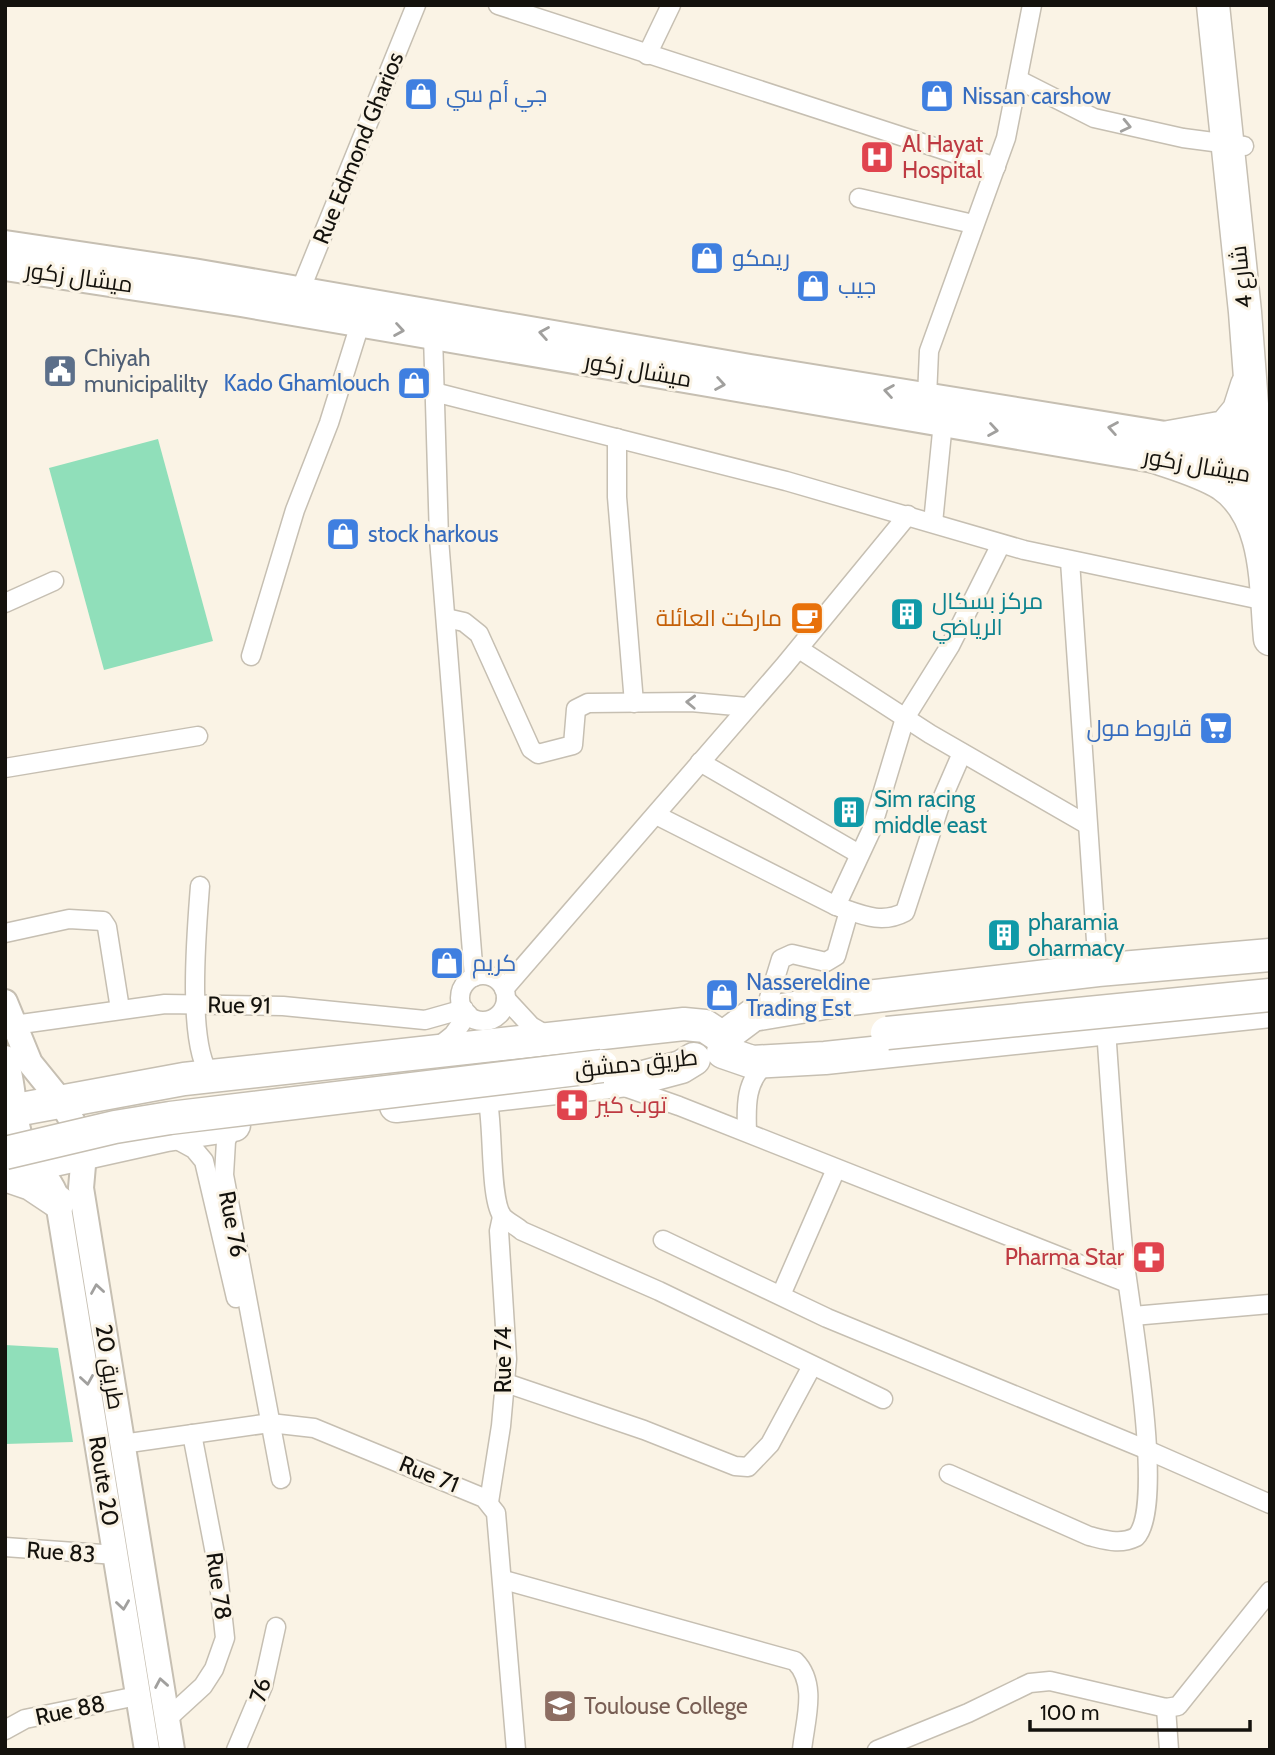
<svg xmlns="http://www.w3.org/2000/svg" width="1275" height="1755" font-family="Cabin,Cairo,sans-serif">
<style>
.green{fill:#90dfba}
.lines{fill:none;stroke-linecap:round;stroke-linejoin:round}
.street-casing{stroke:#c6bfb2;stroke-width:21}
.secondary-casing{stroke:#c6bfb2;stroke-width:28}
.primary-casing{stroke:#c6bfb2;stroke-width:32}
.highway-casing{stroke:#c6bfb2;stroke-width:35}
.street{stroke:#fff;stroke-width:18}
.secondary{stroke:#fff;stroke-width:24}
.primary{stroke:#fff;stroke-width:28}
.highway{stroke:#fff;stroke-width:32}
.highway-bridge-casing{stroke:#c6bfb2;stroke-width:35;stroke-linecap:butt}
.highway-bridge{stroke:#fff;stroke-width:32}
.oneway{stroke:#a1a09e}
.labels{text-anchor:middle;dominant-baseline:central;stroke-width:6;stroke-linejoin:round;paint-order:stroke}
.shop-label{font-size:23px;fill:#366cbe;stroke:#faf3e5;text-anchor:start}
.health-label{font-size:23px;fill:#be3a42;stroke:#faf3e5;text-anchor:start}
.street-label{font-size:23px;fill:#14120d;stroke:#faf3e5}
.service-label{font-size:23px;fill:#4e5e75;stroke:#faf3e5;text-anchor:start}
.culture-label{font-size:23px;fill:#0d838f;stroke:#faf3e5;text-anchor:start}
.food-label{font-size:23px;fill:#c56008;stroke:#faf3e5;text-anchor:end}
.education-label{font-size:23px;fill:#785e54;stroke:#faf3e5;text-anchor:start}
</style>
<rect width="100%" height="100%" fill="#faf3e5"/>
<g class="green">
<polygon points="158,439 213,641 104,670 49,468"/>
<polygon points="5,1345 58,1348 73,1442 5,1444"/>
</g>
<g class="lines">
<g class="street-casing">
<g id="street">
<polyline points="498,5 996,167"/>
<polyline points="647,55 671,5"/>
<polyline points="1019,80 1094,118 1183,138 1244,146"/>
<polyline points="859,198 973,224"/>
<polyline points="300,291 416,5"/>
<polyline points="433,335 439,539 474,977"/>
<polyline points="434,392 786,481 1024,550 1266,601"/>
<polyline points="927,397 929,351 1006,138 1032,5"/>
<polyline points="617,438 617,497 634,703"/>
<polyline points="933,523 943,422"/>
<polyline points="1070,561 1098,970"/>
<polyline points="5,603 54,581"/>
<polyline points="446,618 464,622 479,634 531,749 538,754 573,745 576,709 588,703 691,702 747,707"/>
<polyline points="799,649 930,734 1086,824"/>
<polyline points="251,656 295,510 329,423 360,324"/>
<polyline points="700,762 859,854"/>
<polyline points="5,768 198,736"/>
<polyline points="656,815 836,906 871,831 905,718 950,646 1001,544"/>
<path d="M200,886C197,926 186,1046 211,1076"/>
<path d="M836,906C860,914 881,925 905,912L942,799L962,753"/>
<polyline points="5,933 69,919 103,921 107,927 120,1009"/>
<circle cx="483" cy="998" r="23"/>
<polyline points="504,989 784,666 908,515"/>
<polyline points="506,999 531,1026 550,1037"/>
<polyline points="765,1011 781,959 792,954 826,962 836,956 849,911"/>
<polyline points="14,1025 165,1004 283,1006 425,1020 464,1009"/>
<polyline points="438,1047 453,1035 468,1014"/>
<polyline points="622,1086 679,1106 1127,1283"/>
<path d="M487,1096C494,1123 489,1201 503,1217C508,1222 516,1226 522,1231L659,1291L883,1399"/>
<polyline points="233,1125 226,1141 224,1175 281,1479"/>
<path d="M747,1132C746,1106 745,1080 768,1062"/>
<polyline points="172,1137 194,1149 204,1161 236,1298"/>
<polyline points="663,1240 827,1318 1145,1449 1270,1504"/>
<polyline points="781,1295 836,1169"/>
<polyline points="1133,1316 1270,1304"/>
<polyline points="506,1383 644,1430 735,1466 748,1467 770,1444 812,1366"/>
<polyline points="122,1444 270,1423 314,1428 484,1498 496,1513 516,1750"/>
<path d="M949,1474L1089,1536C1106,1540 1120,1545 1136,1537C1167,1505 1128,1298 1123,1248C1116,1175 1111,1102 1106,1029"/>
<polyline points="489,1502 501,1426 507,1359 499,1231 502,1217"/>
<polyline points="5,1547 116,1555"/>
<path d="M504,1580L795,1661C818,1684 805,1720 802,1750"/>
<polyline points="1166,1708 1169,1750"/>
<polyline points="167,1719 203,1686 214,1669 225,1638 217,1564 192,1434"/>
<polyline points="5,1730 25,1719 137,1696"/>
<polyline points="236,1750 263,1686 276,1627"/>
<polyline points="877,1750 968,1713 1030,1683 1050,1681 1166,1708 1178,1706 1270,1591"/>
</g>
</g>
<g class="secondary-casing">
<g id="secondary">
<polyline points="5,1002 30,1063 60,1100 75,1126 84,1154 81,1188 172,1750"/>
<path d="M5,1058C15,1085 12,1116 21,1140C30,1164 51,1176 58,1202L147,1750"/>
</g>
</g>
<g class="primary-casing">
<g id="primary">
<polyline points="5,245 193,273 750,369 1270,453"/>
<polyline points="5,266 241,302 1270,478"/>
</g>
</g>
<g class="highway-casing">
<g id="highway">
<polyline points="1213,5 1245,312 1263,549"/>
<polyline points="1169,437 1225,427 1239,410 1247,385"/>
<path d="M1152,456C1175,464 1201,471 1222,484C1270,516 1265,589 1270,639"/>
<polyline points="729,1033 753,1015 842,1000 1098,970 1270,955"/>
<polyline points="723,1052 752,1062 825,1058 1270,1011"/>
<polyline points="396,1106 636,1079 681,1067 694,1059"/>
<polyline points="5,1112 184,1079 684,1024 705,1026 717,1034"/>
<polyline points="5,1171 167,1135 234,1125"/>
<polyline points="5,1175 31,1184 58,1202"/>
</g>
</g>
<use href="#street" class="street"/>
<use href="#secondary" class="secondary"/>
<use href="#primary" class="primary"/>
<use href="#highway" class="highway"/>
<g class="highway-bridge-casing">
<g id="highway-bridge">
<polyline points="887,1033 1270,995"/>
<polyline points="5,1153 115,1127 170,1118 602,1066"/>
</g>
</g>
<use href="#highway-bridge" class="highway-bridge"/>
</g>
<defs><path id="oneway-chevron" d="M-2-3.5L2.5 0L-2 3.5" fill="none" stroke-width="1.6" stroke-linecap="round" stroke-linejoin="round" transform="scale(1.75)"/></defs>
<g class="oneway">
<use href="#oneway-chevron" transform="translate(1126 126) rotate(13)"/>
<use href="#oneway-chevron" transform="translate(399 330) rotate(9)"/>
<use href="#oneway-chevron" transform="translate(544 333) rotate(-170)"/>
<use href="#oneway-chevron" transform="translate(720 384) rotate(10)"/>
<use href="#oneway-chevron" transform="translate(889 391) rotate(-171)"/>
<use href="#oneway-chevron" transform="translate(1113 428) rotate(-170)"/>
<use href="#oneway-chevron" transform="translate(993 430) rotate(9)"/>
<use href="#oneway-chevron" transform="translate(691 702) rotate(-178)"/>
<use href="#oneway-chevron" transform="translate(97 1289) rotate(-99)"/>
<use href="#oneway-chevron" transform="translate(87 1380) rotate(81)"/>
<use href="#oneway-chevron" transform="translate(123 1605) rotate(82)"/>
<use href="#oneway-chevron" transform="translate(161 1683) rotate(-100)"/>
</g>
<defs>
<g id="shop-square" transform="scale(1.75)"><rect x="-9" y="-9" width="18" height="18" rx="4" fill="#3f7fe0" stroke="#faf3e5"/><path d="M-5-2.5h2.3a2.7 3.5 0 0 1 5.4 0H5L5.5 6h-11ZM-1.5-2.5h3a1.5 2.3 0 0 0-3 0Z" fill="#fff"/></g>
<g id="hospital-square" transform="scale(1.75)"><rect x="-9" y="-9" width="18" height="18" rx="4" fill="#e0444e" stroke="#faf3e5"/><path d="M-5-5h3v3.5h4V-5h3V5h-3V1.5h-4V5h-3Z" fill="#fff"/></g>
<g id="civic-square" transform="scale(1.75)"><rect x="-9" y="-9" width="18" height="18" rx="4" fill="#5c6f8a" stroke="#faf3e5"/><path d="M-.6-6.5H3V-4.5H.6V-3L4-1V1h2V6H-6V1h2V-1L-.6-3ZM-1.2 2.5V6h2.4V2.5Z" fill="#fff"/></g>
<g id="building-square" transform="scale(1.75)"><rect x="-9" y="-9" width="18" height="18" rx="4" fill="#0f9aa8" stroke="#faf3e5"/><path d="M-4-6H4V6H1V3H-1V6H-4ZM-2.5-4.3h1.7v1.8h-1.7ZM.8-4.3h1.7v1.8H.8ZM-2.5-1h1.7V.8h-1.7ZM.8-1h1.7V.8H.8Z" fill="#fff"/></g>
<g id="cafe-square" transform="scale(1.75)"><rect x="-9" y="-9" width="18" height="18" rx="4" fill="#e8710a" stroke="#faf3e5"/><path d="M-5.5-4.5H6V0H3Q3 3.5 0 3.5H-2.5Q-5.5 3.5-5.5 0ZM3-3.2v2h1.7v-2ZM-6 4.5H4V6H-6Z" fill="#fff"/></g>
<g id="supermarket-square" transform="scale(1.75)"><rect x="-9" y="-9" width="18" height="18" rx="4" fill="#3f7fe0" stroke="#faf3e5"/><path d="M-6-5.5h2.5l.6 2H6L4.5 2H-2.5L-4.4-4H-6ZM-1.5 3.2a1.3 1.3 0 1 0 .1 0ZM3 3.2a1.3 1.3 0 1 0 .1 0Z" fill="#fff"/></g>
<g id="pharmacy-square" transform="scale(1.75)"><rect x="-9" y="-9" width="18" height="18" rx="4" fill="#e0444e" stroke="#faf3e5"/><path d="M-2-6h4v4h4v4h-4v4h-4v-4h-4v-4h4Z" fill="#fff"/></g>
<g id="school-square" transform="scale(1.75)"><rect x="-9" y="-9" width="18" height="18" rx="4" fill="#8d6e63" stroke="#faf3e5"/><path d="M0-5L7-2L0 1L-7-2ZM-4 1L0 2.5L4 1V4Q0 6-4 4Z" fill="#fff"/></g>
</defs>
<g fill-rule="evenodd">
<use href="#shop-square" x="421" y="94"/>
<use href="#shop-square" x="937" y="96"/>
<use href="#hospital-square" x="877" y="157"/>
<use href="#shop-square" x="707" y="258"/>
<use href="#shop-square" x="813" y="286"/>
<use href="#civic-square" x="60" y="371"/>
<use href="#shop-square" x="414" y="383"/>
<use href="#shop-square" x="343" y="534"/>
<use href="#building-square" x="907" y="614"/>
<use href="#cafe-square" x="807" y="618"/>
<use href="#supermarket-square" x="1216" y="728"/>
<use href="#building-square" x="849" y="812"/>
<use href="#building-square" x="1004" y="935"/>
<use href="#shop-square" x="447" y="963"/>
<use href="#shop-square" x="722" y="995"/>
<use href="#pharmacy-square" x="572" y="1105"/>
<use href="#pharmacy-square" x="1149" y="1257"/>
<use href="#school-square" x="560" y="1706"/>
</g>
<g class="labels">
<g class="shop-label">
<text x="446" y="94">جي أم سي</text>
<text x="962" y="96">Nissan carshow</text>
<text x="732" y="258">ريمكو</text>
<text x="838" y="286">جيب</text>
<text x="390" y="383" text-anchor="end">Kado Ghamlouch</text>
<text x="368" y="534">stock harkous</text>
<text x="1192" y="728" text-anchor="end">قاروط مول</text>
<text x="472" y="963">كريم</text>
<text x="746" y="982">Nassereldine<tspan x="746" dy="26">Trading Est</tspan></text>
</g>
<g class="health-label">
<text x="902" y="144">Al Hayat<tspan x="902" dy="26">Hospital</tspan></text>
<text x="596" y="1105">توب كير</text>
<text x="1124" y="1257" text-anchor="end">Pharma Star</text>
</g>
<g class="street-label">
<text transform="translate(358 148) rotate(-68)">Rue Edmond Gharios</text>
<text transform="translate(79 277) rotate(8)">ميشال زكور</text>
<text transform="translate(1241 277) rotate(-96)">شارع 4</text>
<text transform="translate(638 370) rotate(10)">ميشال زكور</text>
<text transform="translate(1197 465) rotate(10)">ميشال زكور</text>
<text transform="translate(239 1005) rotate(1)">Rue 91</text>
<text transform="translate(636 1063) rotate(-6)">طريق دمشق</text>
<text transform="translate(233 1224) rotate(79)">Rue 76</text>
<text transform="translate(503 1360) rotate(-90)">Rue 74</text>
<text transform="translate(110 1367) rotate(81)">طريق 20</text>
<text transform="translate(429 1474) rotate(22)">Rue 71</text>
<text transform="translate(104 1481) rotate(81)">Route 20</text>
<text transform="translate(61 1552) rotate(4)">Rue 83</text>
<text transform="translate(219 1586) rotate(82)">Rue 78</text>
<text transform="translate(260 1690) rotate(-73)">76</text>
<text transform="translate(70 1710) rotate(-12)">Rue 88</text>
</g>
<g class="service-label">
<text x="84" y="358">Chiyah<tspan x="84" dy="26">municipalilty</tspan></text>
</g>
<g class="culture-label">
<text x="932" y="601">مركز بسكال<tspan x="932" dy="26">الرياضي</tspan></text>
<text x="874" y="799">Sim racing<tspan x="874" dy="26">middle east</tspan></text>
<text x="1028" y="922">pharamia<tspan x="1028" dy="26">oharmacy</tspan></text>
</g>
<g class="food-label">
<text x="782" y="618">ماركت العائلة</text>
</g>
<g class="education-label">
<text x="584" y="1706">Toulouse College</text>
</g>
</g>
<rect width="1275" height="1755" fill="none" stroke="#14120d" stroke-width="14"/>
<path d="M1030 1720v10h220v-10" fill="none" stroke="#14120d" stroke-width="3.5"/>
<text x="1040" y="1720" font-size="21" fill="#14120d" stroke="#faf3e5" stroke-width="5" paint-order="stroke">100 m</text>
</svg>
